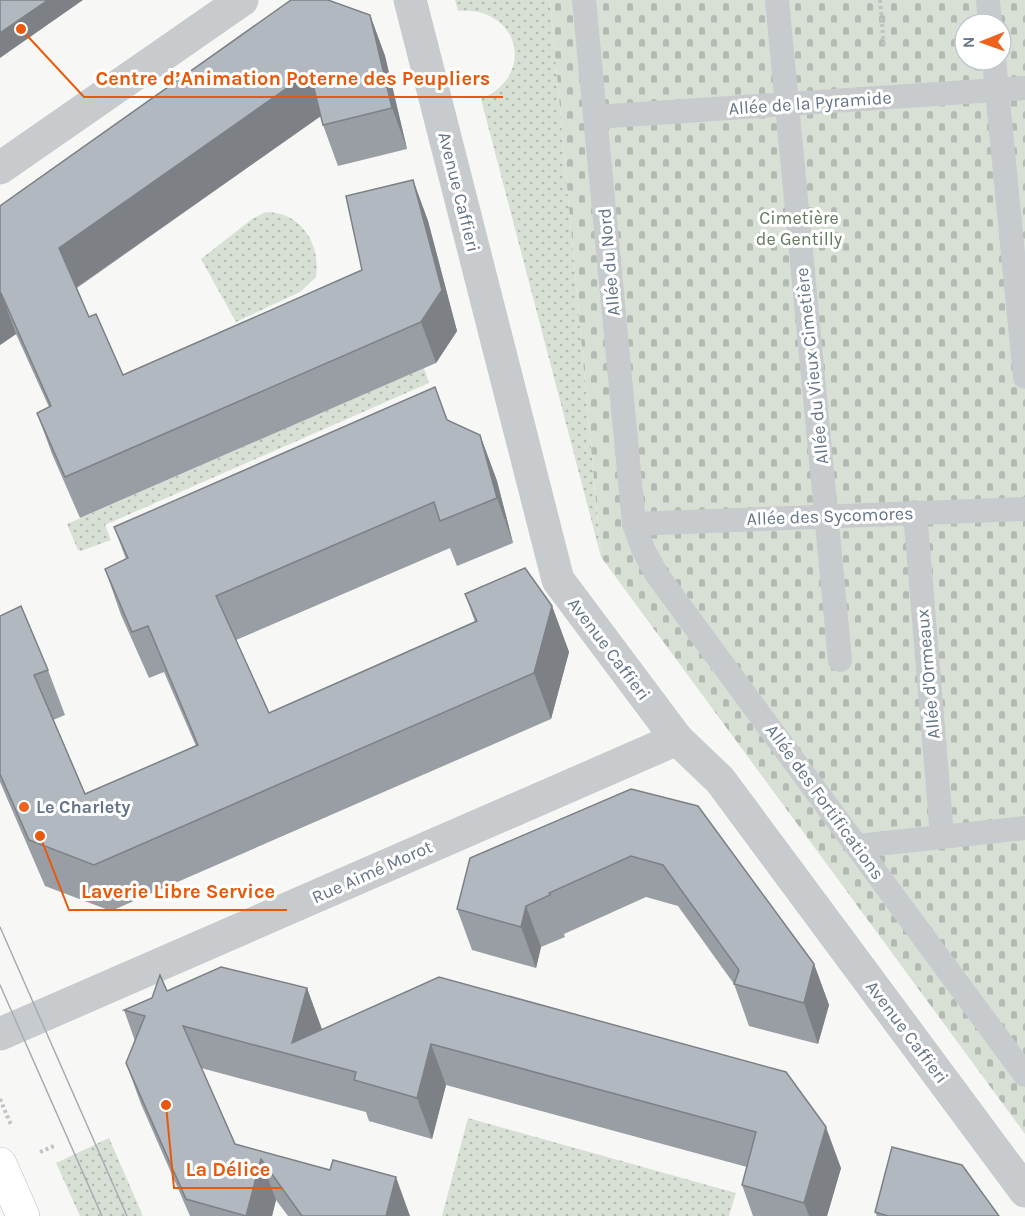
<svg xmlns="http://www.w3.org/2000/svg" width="1025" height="1216" font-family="Karla,sans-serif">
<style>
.grass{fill:url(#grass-dots)}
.cemetery{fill:url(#cemetery-stones);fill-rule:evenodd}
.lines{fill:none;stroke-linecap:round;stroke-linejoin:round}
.primary-casing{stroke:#babec2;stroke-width:34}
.path{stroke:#c1c2c5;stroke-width:4;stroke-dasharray:3 3;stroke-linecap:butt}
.service{stroke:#c7cbce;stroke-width:24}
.minor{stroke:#c7cbce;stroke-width:33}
.tertiary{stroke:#c7cbce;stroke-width:33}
.primary{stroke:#fff;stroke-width:33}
.tram{stroke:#a7acb3;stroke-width:1.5}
.wall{fill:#999ea4}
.shaded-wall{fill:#7d8186}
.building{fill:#b2b8bf;stroke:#7d8186;stroke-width:1.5}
.poi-dot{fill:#ee611e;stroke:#fff;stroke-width:2}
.labels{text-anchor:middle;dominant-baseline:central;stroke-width:6;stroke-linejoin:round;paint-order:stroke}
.street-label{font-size:18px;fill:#657588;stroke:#fff}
.park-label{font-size:18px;fill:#637960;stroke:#fff}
.poi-label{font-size:18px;font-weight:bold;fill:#657588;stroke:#fff;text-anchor:start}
.leader{fill:none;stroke:#e8590c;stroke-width:2}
.callout-dot{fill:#e8590c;stroke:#fff;stroke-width:2}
.callout-label{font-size:20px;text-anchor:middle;font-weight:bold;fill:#e8590c;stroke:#fff;stroke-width:6;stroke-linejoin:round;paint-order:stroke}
</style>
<defs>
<pattern id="grass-dots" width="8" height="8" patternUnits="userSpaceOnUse" patternTransform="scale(1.5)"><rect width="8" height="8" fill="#d8e0d5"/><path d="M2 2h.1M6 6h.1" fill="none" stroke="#b3bab3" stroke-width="1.8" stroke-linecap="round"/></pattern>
<pattern id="cemetery-stones" width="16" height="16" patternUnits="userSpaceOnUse" patternTransform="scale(1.5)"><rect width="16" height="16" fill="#d8e0d5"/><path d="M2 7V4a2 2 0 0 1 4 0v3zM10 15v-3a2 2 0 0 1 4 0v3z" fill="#b3bab3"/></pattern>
</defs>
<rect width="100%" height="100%" fill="#f7f8f5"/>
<g class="grass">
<path d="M455,0H550L601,557L481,99C538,75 518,5 458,11Z"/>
<path d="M266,212C301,212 321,244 316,277L300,292L236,322L201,259L252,219Z"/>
<polygon points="424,368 429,383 105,525 111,540 81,551 78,550 67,524"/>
<polygon points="468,1118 736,1193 729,1216 442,1216"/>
<polygon points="109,1138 143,1216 80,1216 56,1163"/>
</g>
<path class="cemetery" d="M550,0H1025V1134L601,557ZM965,24H1001V60H965Z"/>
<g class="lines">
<g class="primary-casing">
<polyline id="primary" points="0,1164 23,1216"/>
</g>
<g class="path">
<polyline points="880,0 884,47"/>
<polyline points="0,1099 11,1125"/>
<polyline points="40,1152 54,1146"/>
</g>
<g class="service">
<polyline points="584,0 634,524 643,549 657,575 1025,1075"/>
<polyline points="777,0 840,660"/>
<polyline points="988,0 990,24"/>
<polyline points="994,60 1025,377"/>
<polyline points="596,117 1025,88"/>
<polyline points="915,512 942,836"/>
<polyline points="634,524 1025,509"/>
<polyline points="858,846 1025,828"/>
</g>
<g class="minor">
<polyline points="410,0 558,580 677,739 720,780 1025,1191"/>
<polyline points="0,1034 677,739"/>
</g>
<polyline class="tertiary" points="0,168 242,0"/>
<use href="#primary" class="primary"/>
<g class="tram">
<polyline points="0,927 127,1216"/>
<polyline points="0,985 102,1216"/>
</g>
</g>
<g class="wall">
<polygon points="370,15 385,56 407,149 338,166 323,125 321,116 77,288 89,317 123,375 362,270 413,180 428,221 457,331 436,363 80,518 52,454 37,413 49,407 16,334 0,345 0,206"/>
<polygon points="447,420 480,435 497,481 513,543 457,566 450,548 236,640 269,713 475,622 465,594 552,606 569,652 551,719 111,911 45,886 0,782 0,616 48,670 65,715 53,720 85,794 196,746 164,672 149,678 121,615 105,569 126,559 114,527"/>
<polygon points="631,789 814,964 829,1005 818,1044 749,1026 734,984 678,906 646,897 564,934 565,937 541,947 536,968 472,950 457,909"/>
<polygon points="439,977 841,1168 827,1216 753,1216 742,1185 747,1167 446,1085 432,1139 369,1121 366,1112 201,1068 235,1144 410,1216 288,1216 276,1200 272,1216 190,1216 141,1104 126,1063 135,1041 124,1010 167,991 307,988 321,1030"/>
<polygon points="875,1212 999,1216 877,1216"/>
</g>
<g class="shaded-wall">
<polygon points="48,0 83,0 0,58 0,33"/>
<polygon points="370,15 385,56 407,149 392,108"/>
<polygon points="310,72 325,113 74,289 59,248"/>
<polygon points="413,180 428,221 457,331 436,363 421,322"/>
<polygon points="0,293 1,293 16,334 0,345"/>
<polygon points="480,435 497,481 513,543 497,498"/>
<polygon points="552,606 569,652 551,719 534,673"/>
<polygon points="526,906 541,947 536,968 521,927"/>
<polygon points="814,964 829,1005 818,1044 804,1003"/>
<polygon points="307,988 322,1029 313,1061 292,1043"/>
<polygon points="431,1044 446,1085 432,1139 417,1098"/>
<polygon points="826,1127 841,1168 827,1216 809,1216 804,1203"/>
<polygon points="261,1159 276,1200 272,1216 246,1216"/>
<polygon points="396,1177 410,1216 386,1216"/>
</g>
<g class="building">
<polygon points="0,0 48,0 0,33"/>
<polygon points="291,0 328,0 370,15 392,108 323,125 310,72 59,248 89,317 96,314 123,375 362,270 346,196 413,180 442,290 421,322 65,477 37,413 51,406 1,293 0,293 0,206"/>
<polygon points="435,387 447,420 480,435 497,498 440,521 434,502 216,596 269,713 477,621 465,594 525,568 552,606 534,673 94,865 29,840 0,774 0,616 21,606 48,670 34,675 85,794 198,745 148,626 132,632 105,569 128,558 114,527"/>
<polygon points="631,789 698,806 814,964 804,1003 734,984 739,970 663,865 631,856 549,893 550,895 526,906 521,927 457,909 470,858"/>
<polygon points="221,967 307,988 292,1043 439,977 786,1072 826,1127 804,1203 742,1185 756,1132 431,1044 417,1098 354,1080 356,1072 183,1026 235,1144 330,1170 333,1160 396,1177 386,1216 302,1216 261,1159 246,1216 186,1199 126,1063 145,1016 124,1010 152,998 160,975 167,991"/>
<polygon points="892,1147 962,1165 999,1216 888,1216 875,1212"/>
</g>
<circle class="poi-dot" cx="24" cy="807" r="6"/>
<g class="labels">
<g class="street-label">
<text transform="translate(810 103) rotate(-4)">Allée de la Pyramide</text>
<text transform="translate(459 192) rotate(76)">Avenue Caffieri</text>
<text transform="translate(609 262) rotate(-95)">Allée du Nord</text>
<text transform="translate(812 366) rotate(-96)">Allée du Vieux Cimetière</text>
<text transform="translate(830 516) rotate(-2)">Allée des Sycomores</text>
<text transform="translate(609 649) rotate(53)">Avenue Caffieri</text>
<text transform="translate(928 674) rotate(-95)">Allée d'Ormeaux</text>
<text transform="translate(825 802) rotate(54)">Allée des Fortifications</text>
<text transform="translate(372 872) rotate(-24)">Rue Aimé Morot</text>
<text transform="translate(907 1032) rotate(53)">Avenue Caffieri</text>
</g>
<g class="park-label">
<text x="799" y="218">Cimetière<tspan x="799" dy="21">de Gentilly</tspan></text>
</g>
<g class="poi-label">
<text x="36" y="807">Le Charlety</text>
</g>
</g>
<path class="leader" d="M21 29L84 97H503M40 836L69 910H287M166 1105L174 1188H282"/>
<g class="callout-dot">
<circle cx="21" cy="29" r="6"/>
<circle cx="40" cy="836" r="6"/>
<circle cx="166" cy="1105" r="6"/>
</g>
<g class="callout-label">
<text x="293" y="85">Centre d’Animation Poterne des Peupliers</text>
<text x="178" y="898">Laverie Libre Service</text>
<text x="228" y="1176">La Délice</text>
</g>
<g transform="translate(983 42) rotate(269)"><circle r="28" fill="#ffffff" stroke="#c1c8cf" stroke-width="1.5"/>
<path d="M0-4.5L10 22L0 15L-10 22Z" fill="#ee611e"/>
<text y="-9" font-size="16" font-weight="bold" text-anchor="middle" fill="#657588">N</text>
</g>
</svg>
